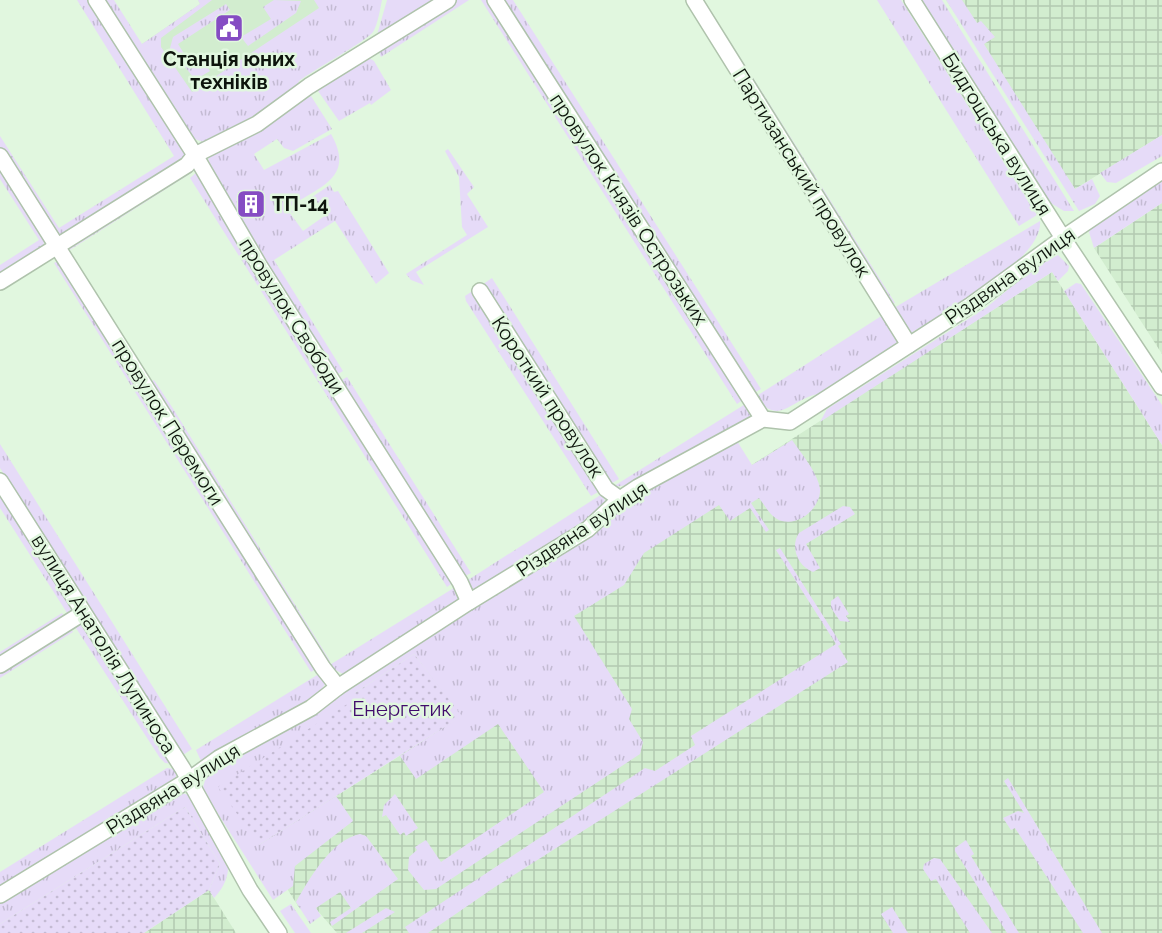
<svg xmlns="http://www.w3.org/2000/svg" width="1162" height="933" font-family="Raleway,sans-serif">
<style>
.built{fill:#d2edcf}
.industrial{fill:url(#industrial-grid)}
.grass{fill:url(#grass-tufts)}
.park{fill:#e6dbf8}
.garden{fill:url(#garden-dots)}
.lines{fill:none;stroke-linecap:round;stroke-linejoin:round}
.street-casing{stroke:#afc3ac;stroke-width:18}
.street{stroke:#fff;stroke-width:15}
.labels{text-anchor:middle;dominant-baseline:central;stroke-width:5;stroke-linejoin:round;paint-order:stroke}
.poi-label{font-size:20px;font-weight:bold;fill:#0d140c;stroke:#e1f7df}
.street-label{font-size:20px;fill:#0d140c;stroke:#e1f7df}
.park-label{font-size:20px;fill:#410b6c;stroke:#e1f7df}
</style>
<defs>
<pattern id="industrial-grid" width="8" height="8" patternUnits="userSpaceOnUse" patternTransform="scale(1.5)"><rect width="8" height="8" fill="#d2edcf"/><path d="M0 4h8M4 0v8" fill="none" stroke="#b3cab1"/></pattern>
<pattern id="grass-tufts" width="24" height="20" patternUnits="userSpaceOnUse" patternTransform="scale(1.5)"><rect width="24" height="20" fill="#e6dbf8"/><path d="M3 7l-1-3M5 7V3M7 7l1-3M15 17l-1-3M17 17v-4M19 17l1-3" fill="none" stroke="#c4bbd3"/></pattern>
<pattern id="garden-dots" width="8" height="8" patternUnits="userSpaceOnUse" patternTransform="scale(1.5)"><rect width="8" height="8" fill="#e6dbf8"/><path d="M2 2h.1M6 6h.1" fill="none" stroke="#c4bbd3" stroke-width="1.8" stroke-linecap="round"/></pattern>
</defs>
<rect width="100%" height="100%" fill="#e1f7df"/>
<polygon class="built" points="198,0 333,0 200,137 142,44 200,4"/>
<g class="industrial">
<polygon points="946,0 1162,0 1162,135 1075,189"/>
<polygon points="1162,203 1162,354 1094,248"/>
<polygon points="1052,272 1162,445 1162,933 337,933 317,910 300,909 259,845 461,717 428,673"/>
<polygon points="209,890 236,933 144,933"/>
</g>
<g class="grass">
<polygon points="77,0 90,0 186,156 183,160 59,237 0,147 0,136 59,228 174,156"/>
<path d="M102,0H114L142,44L200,4L198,0H212L161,38V47L192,92L319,8L314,0H382C380,9 378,24 373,32C368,40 312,71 299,81L297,88L251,122L203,142L187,136Z"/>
<polygon points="274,0 301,1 296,13 248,46 241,37 271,19 263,7"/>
<polygon points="387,0 440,0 377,35"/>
<polygon points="456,0 469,0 381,57 379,52 381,46"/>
<polygon points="481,0 490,0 744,399 737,404"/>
<polygon points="503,0 513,0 761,389 752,394"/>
<polygon points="700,0 704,0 895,303 892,304"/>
<polygon points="877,0 901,0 1037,215 1019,226"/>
<polygon points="921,0 942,0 1074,211 1064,211 1049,202"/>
<polygon points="946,0 962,0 977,23 981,21 995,37 984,44 1075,189 1092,179 1100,196 1095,204 1079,211"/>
<polygon points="226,4 230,10 178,44 193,68 204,62 210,71 198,78 193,77 170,48 173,37"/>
<polygon points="367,57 374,61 391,90 371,105 370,103 339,121 318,91"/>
<path d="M311,96L332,129L293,151L284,148L277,139L254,154L264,170L331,134C357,180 316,187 287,209L303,231L326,215L315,199L292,213L291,211L330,185L334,192L338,191L389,273L376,284L335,221L274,260L343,371L338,374H335L212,180L208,157Z"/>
<polygon points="1162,135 1162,156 1116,183 1107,182 1100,173"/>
<polygon points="448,149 474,187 467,194 488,227 416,272 424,285 411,280 406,274 467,235 462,227 459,177 445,151"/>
<polygon points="0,164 45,235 43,248 0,276 0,265 39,240 0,179"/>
<polygon points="194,169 188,175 65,253 65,246 185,170"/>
<polygon points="198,171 454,582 447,587 190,178"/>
<polygon points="1162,180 1162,203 1094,248 1089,232 1093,226"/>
<path d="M1040,221C1044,260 942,314 911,333L894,308Z"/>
<polygon points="71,253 152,381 154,380 172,407 330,661 326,664 67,256"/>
<polygon points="1058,255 1069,266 1068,271 1058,281 1052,272 820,422 827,409 987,307 1034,268"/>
<polygon points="60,260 319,667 311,672 54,263"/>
<polygon points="492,278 619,479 612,483 607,482 482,285"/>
<polygon points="1076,283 1081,284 1162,405 1162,445 1064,291"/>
<polygon points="474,290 600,491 591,496 466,301 465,296"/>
<path d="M886,313L899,338L898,342L818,394C789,400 780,427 755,397Z"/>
<polygon points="347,377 471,573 463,577 340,385 342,380"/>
<path d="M747,403L751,417C727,431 636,491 614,486Z"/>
<path d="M749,430L737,441L752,465L792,440C801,453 818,473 820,489C821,507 800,526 782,521C771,518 766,507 759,498L751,503L769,530L766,532L750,508L730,521L719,505L644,553L624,585L574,616L632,709L629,719L643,742L640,754L436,889L424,890L408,870L409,857L417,850L415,847L426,840L441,862L544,792L498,724L416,779L400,756L461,716L414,654L355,693V699L259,845L336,796L353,821L295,866L293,886L273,900L206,795L203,787L207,774L257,741L286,731L345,689L509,583L546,564L607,522L631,497L663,482Z"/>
<polygon points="0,444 192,749 183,755 0,468"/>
<polygon points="0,493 74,609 73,614 69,616 0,508"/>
<polygon points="602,494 605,501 603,510 596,518 475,592 470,591 465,582"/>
<path d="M843,506L850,507L855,514L806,544L820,568L813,572C797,566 790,546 799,533Z"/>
<polygon points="780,548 841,644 838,646 848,662 495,887 428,933 409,933 405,927 645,768 655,771 695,745 691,736 836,644 776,550"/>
<polygon points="457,586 459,595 456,602 345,675 328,666"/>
<polygon points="838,596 849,614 846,616 850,622 840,621 831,608 831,601"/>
<polygon points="62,613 66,619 0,660 0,652"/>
<polygon points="80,623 83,624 174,764 165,763 160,758 74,625"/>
<polygon points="70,627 73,632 0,678 0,671"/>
<polygon points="322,672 326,683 315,698 201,761 196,750"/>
<polygon points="167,768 175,769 177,773 175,779 47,860 25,870 0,889 0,872"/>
<polygon points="1008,778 1102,933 1083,933 1015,828 1011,830 1003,818 1018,811 1024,813 1004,781"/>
<path d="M182,793L188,795C198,811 223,844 227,860C231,874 223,889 214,898L209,890L220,864L185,807L0,924V899L175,795Z"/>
<polygon points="395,794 418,828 406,836 404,832 400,835 386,815 382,817 384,805"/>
<path d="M360,834L366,836L398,879L332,926L330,922L351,908L340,892L316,908L321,916L310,924L296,902C310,878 331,840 360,834Z"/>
<polygon points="966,840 974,854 971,856 1019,933 1007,933 955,851 955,848"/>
<polygon points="934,858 940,859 992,933 970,933 936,879 931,881 923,869 924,864"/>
<polygon points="291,904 311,933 295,933 280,911"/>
<polygon points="892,907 908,933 893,933 881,914"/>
<polygon points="386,908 395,912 362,933 346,933"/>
</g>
<polygon class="park" points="397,0 427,0 393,22"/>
<g class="garden">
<polygon points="414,654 462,716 259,845 218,787 355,699 355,693"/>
<polygon points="185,807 220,864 209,890 144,933 0,933 0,924"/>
</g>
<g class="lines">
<g class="street-casing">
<g id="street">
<polyline points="96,0 195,155 259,265 460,582 469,602"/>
<polyline points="495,0 763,419"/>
<polyline points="694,0 909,345"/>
<polyline points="912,0 1063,238 1162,387"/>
<polyline points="0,156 323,668 338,687"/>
<polyline points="0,282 187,165 195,155 257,124 309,86 448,0"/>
<polyline points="480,291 606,489 620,499"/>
<polyline points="0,481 183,769 250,890 279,933"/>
<polyline points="0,665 83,613"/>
<polyline points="0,895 190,779 219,758 311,708 338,687 469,602 588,529 620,499 638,487 763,419 790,422 971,305 1063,238 1162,171"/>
</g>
</g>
<use href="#street" class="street"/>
</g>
<defs>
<g id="civic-square" transform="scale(1.5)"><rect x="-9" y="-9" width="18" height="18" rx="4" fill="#854cc3" stroke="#e1f7df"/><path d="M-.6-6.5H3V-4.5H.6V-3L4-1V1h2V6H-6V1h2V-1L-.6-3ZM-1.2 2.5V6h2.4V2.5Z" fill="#fff"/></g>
<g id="building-square" transform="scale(1.5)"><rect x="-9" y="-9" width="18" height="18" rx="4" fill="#854cc3" stroke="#e1f7df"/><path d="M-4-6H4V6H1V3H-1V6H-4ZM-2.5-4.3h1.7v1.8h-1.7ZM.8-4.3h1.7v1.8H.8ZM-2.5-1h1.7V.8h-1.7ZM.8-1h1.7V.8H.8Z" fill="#fff"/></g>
</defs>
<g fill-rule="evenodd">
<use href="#civic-square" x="229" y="28"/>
<use href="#building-square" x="251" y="204"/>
</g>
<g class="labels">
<g class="poi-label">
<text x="229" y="59">Станція юних<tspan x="229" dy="23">техніків</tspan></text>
<text x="272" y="204" text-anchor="start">ТП-14</text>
</g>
<g class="street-label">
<text transform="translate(997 134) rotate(58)">Бидгощська вулиця</text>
<text transform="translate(802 173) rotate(58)">Партизанський провулок</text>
<text transform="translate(629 209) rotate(57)">провулок Князів Острозьких</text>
<text transform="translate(1010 276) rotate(-35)">Різдвяна вулиця</text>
<text transform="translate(292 316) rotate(58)">провулок Свободи</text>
<text transform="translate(548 397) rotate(57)">Короткий провулок</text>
<text transform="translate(168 422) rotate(58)">провулок Перемоги</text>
<text transform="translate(582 529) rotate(-34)">Різдвяна вулиця</text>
<text transform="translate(104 644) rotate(58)">вулиця Анатолія Лупиноса</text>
<text transform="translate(173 789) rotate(-32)">Різдвяна вулиця</text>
</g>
<g class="park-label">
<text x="402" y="709">Енергетик</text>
</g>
</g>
</svg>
